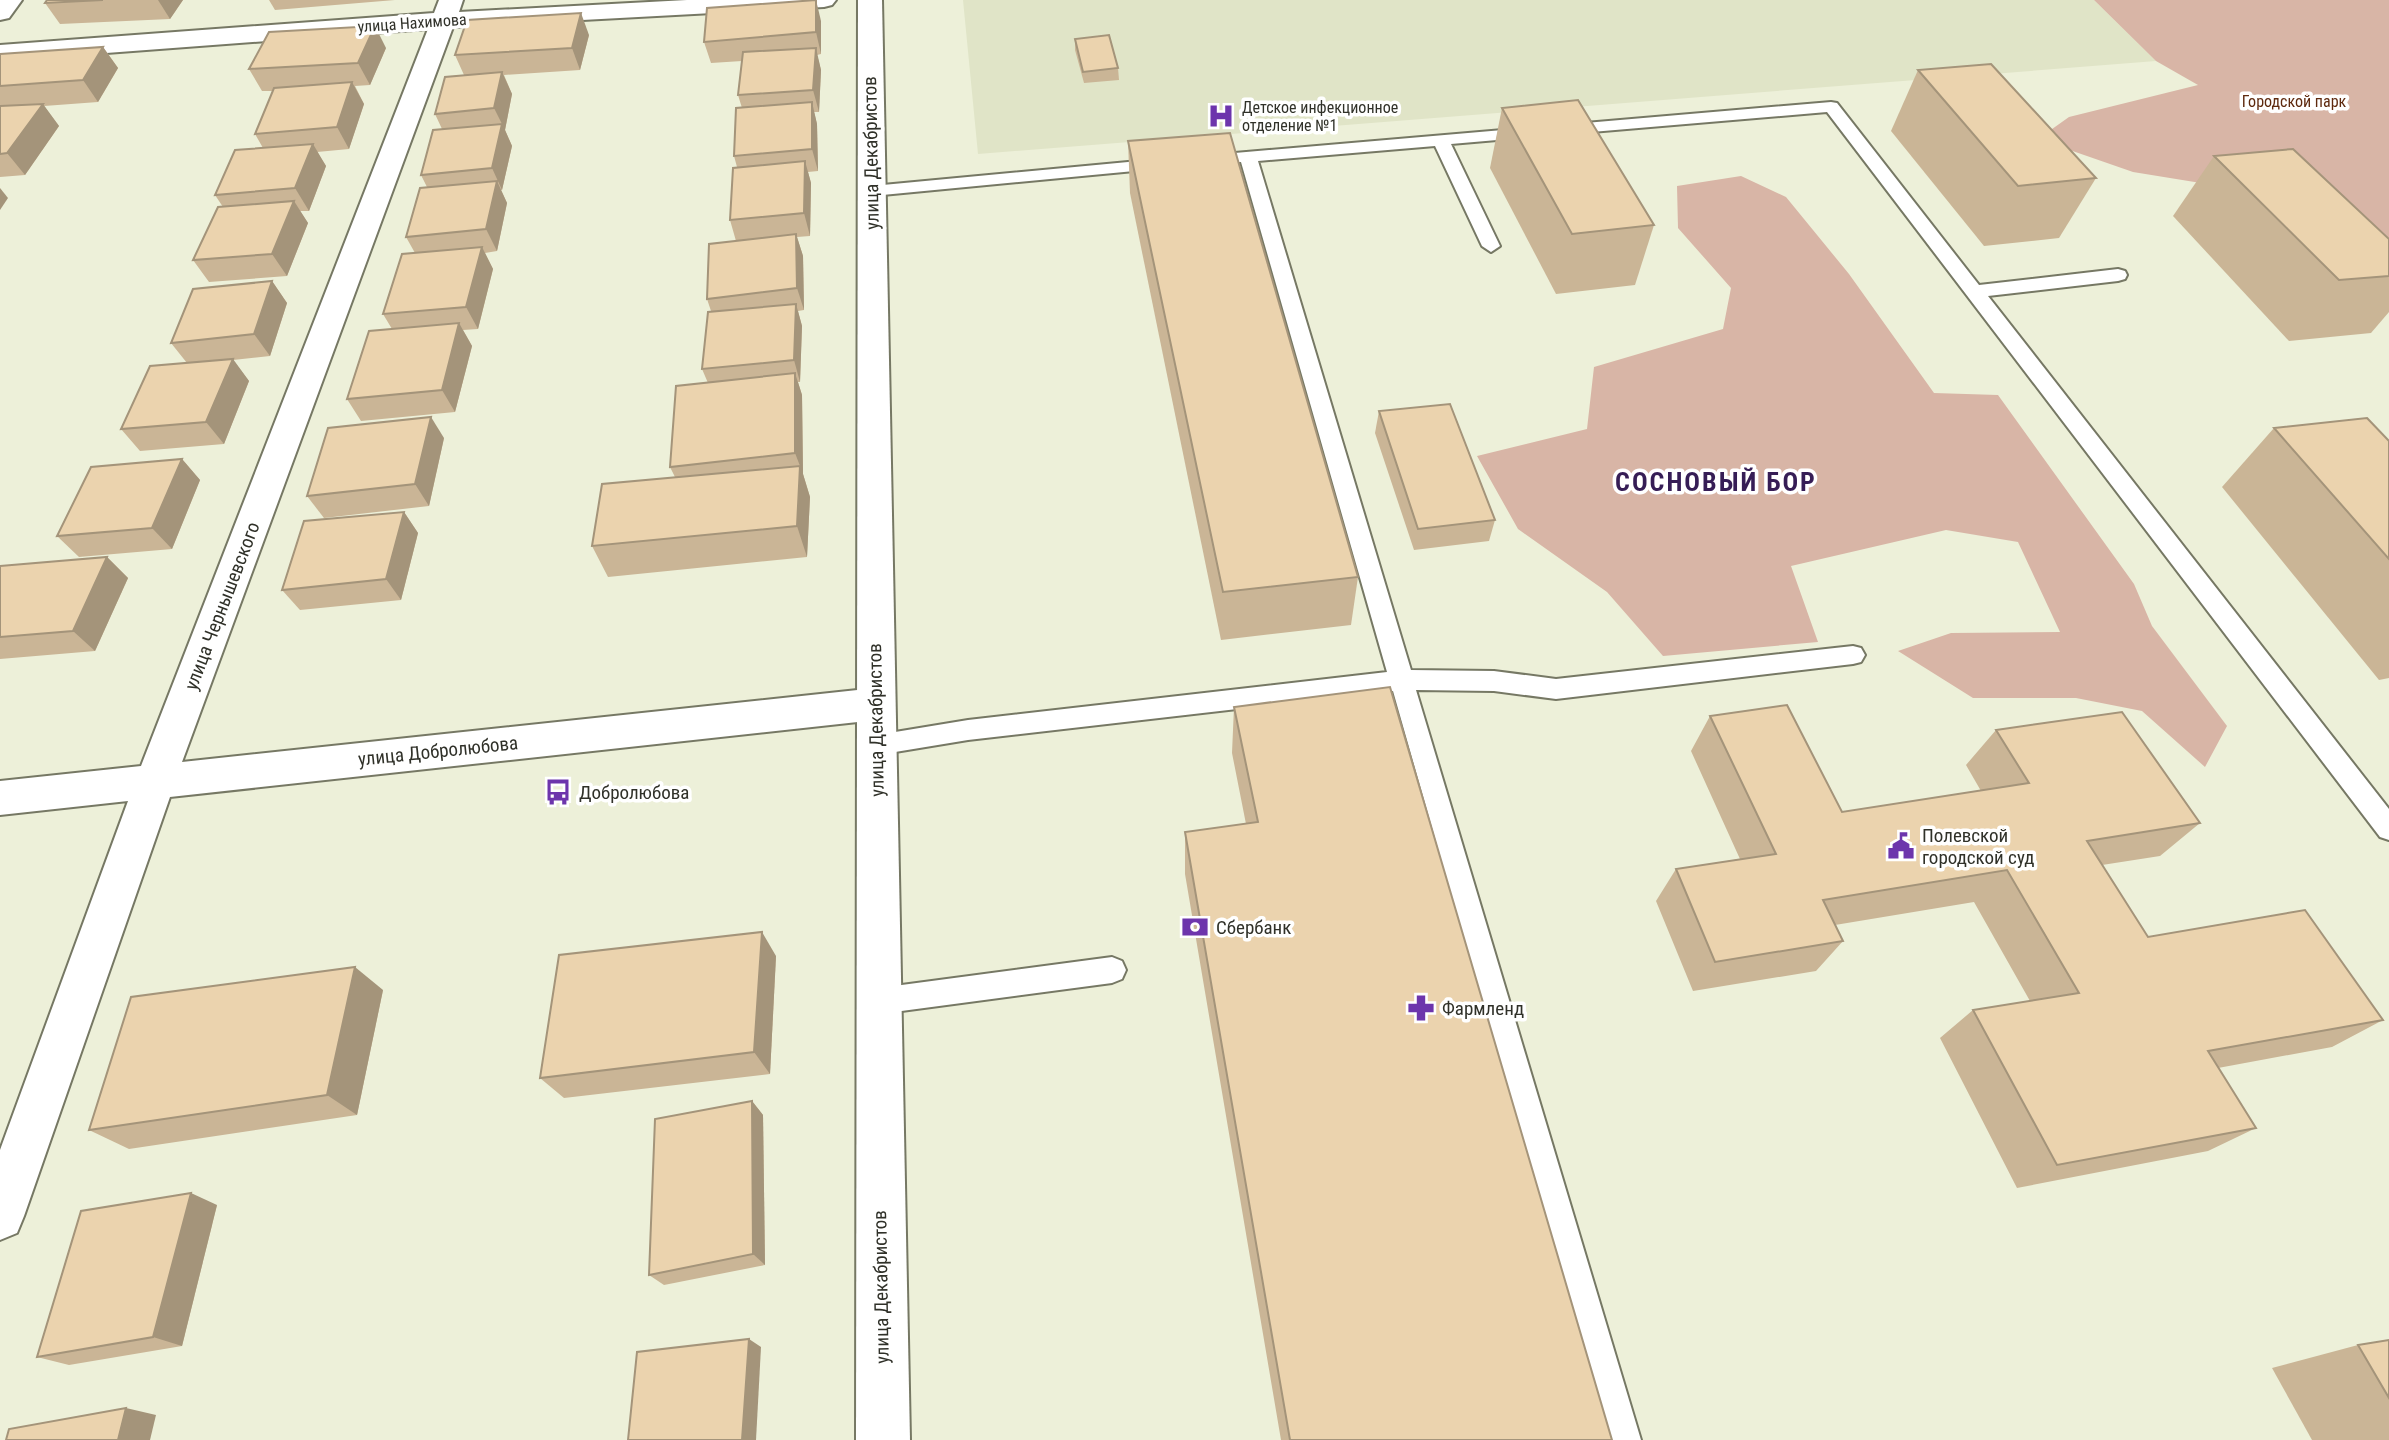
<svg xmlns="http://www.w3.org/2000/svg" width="2389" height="1440" font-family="'Roboto Condensed',sans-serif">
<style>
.built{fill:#e0e4c7}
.green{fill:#d8b5a6}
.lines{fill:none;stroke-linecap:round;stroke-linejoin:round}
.service-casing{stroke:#767864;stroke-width:4}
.minor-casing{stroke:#767864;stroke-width:4}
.tertiary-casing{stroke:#767864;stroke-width:4}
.service{fill:#fff;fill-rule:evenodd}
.minor{fill:#fff;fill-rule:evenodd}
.tertiary{fill:#fff;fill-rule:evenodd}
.wall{fill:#cab596}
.shaded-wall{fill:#a4947a}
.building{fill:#ebd3ae;stroke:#a4947a;stroke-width:2}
.labels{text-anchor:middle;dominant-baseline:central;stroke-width:7;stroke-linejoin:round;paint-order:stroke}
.far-street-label{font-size:16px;fill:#303129;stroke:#fff}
.far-park-label{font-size:16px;fill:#5f2a0f;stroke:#fff}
.far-poi-label{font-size:16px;fill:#303129;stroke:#fff;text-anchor:start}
.street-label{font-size:19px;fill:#303129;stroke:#fff}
.poi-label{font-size:19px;fill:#303129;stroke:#fff;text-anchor:start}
.district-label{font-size:26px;font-weight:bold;letter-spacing:2px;fill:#361d56;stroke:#fff}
</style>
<rect width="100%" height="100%" fill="#edf0d9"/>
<polygon class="built" points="963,0 2094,0 2156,61 978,154"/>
<g class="green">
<polygon points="2094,0 2389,0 2389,289 2287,197 2133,172 2038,139 2069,117 2198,85 2156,61"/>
<polygon points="1741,176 1786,197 1849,274 1934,393 1998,395 2134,584 2152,626 2227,726 2205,767 2142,711 2076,698 1973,698 1898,651 1951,633 2060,632 2018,542 1946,530 1791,566 1818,642 1663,656 1607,592 1518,529 1477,456 1587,429 1594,367 1723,329 1731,288 1678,228 1677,186"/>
</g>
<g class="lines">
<g class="service-casing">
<g id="service">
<polygon points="1831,102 1837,103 1979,285 2118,269 2125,271 2127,275 2125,279 2118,281 1988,296 2389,809 2389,840 2380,837 1827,112 1451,144 1500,246 1491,252 1482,246 1435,146 1258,161 1411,670 1494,671 1556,679 1853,646 1861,648 1865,655 1861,662 1853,664 1556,699 1494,691 1416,690 1641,1440 1607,1440 1393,691 968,740 877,755 868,752 865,745 868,738 877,735 968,720 1387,672 1241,162 1200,164 1197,160 1200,156"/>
<polygon points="1160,159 1169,164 1166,168 872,196 863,191 872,186"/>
<polygon points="1112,957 1122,961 1126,970 1122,979 1112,983 879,1014 869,1010 865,1001 869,992 879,988"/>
</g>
</g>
<g class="minor-casing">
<g id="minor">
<polygon points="0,0 22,0 9,18 0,20"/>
<polygon points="439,0 463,0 459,12 687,0 836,0 832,5 824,7 453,27 182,762 876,688 889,693 895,704 889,715 876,720 170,797 24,1216 17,1233 0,1240 0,1150 128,801 0,815 0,781 141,766 428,29 0,61 0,45 434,13"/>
</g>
</g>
<g class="tertiary-casing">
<polygon id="tertiary" points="858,0 882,0 910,1440 856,1440"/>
</g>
<use href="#service" class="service"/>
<use href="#minor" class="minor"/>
<use href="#tertiary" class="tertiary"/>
</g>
<g class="wall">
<polygon points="47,0 183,0 170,19 60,24 45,3"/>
<polygon points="269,0 395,0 275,10"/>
<polygon points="821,21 821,54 817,55 821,70 819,112 814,112 817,124 818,171 808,172 811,183 810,236 797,237 803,256 804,310 798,311 802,326 800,382 798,382 802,395 803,474 810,497 807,557 608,577 592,546 675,477 670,467 708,383 702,369 711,311 707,299 736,241 730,220 737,167 734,156 742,108 738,95 742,61 711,63 704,42"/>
<polygon points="589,35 580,70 504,75 512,94 505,130 512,146 502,190 501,190 507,203 497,251 485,253 493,269 478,329 463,330 472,346 455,412 361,421 347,399 392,329 383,314 415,253 406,237 427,187 421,175 442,129 435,114 464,75 455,55"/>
<polygon points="1075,39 1118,68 1119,80 1084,83 1075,50"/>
<polygon points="103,47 118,68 98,102 44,106 59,126 25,175 0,177 0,54"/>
<polygon points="386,48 370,85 355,86 364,104 349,149 317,152 326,166 309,211 300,211 308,223 287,276 209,282 193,260 223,207 215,195 263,148 255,134 273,91 262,91 249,69"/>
<polygon points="1918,70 2096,178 2059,238 1984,246 1891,131"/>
<polygon points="1502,108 1654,225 1635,285 1556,294 1490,168"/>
<polygon points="1128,141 1358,577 1351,625 1221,640 1130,193"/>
<polygon points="2214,156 2389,239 2389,312 2371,333 2289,341 2173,216"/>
<polygon points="272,281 287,303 270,356 233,360 249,381 224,444 140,451 121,429 187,363 171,343"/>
<polygon points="1379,411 1495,520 1489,541 1414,550 1375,433"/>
<polygon points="2274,428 2389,441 2389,678 2379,680 2222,487"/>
<polygon points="444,438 429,506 324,518 307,496"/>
<polygon points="182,459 200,480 172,549 79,557 57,536"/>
<polygon points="404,512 418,533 401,600 300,610 282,590"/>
<polygon points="107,557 128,578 95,651 0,659 0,566"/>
<polygon points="1234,707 1612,1440 1281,1440 1185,874 1185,832 1246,824 1232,753"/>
<polygon points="1710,716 1842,812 1981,791 1966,765 1996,730 2200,823 2160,856 2102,865 2148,937 2383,1020 2332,1047 2218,1068 2256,1128 2208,1151 2017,1188 1940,1038 1973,1010 2030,1001 1974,902 1835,925 1843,941 1816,971 1693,991 1656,901 1676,869 1740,859 1691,751"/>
<polygon points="776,956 770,1074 564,1098 540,1078"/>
<polygon points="383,990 357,1115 129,1149 89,1130"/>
<polygon points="752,1101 763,1115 765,1265 664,1285 649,1275"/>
<polygon points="217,1205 182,1346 69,1365 37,1357"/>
<polygon points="2389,1340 2389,1440 2312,1440 2272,1368 2358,1345"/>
</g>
<g class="shaded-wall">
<polygon points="158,0 183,0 170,19"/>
<polygon points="816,0 821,21 821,54 816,32"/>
<polygon points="581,13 589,35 580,70 572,48"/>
<polygon points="375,26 386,48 370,85 358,63"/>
<polygon points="103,47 118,68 98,102 83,80"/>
<polygon points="816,48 821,70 819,112 813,90"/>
<polygon points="502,72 512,94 505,130 512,146 502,190 492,168 502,124 494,108"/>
<polygon points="352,82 364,104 349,149 337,127"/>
<polygon points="812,102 817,124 818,171 812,149"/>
<polygon points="43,104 59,126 25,175 7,153"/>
<polygon points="313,144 326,166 309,211 295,188"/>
<polygon points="805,161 811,183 810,236 804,213"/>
<polygon points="497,181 507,203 497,251 486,229"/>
<polygon points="0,188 8,198 0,210"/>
<polygon points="294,201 308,223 287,276 272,254"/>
<polygon points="796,234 803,256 804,310 797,288"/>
<polygon points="482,247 493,269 478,329 466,307"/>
<polygon points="272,281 287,303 270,356 254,334"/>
<polygon points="796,304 802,326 800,382 794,360"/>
<polygon points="459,323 472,346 455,412 442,390"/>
<polygon points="233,359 249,381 224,444 206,422"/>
<polygon points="795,373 802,395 803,474 810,497 807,557 797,526 800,466 795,453"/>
<polygon points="431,417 444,438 429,506 415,484"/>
<polygon points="182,459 200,480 172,549 152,528"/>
<polygon points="404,512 418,533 401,600 386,579"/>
<polygon points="107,557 128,578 95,651 73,631"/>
<polygon points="762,932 776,956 770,1074 754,1052"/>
<polygon points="355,967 383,990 357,1115 327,1095"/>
<polygon points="752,1101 763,1115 765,1265 753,1254"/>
<polygon points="191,1193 217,1205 182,1346 153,1337"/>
<polygon points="749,1339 761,1347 756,1440 742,1440"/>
<polygon points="126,1408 156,1415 150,1440 118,1440"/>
</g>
<g class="building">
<polygon points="47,0 103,0 45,3"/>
<polygon points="816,0 816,32 704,42 707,8"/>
<polygon points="581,13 572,48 455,55 467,20"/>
<polygon points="375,26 358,63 249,69 269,32"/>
<polygon points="1109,35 1118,68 1083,72 1075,39"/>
<polygon points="103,47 83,80 0,86 0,54"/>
<polygon points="816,48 813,90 738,95 743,52"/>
<polygon points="1991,64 2096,178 2018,186 1918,70"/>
<polygon points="502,72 494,108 435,114 445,77"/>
<polygon points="352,82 337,127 255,134 274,88"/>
<polygon points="1578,100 1654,225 1572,234 1502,108"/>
<polygon points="812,102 812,149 734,156 736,108"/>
<polygon points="43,104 7,153 0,154 0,106"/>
<polygon points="502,124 492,168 421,175 433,130"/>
<polygon points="1230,133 1358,577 1223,592 1128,141"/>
<polygon points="313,144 295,188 215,195 235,150"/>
<polygon points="2293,149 2389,239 2389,276 2339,280 2214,156"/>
<polygon points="805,161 804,213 730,220 733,168"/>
<polygon points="497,181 486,229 406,237 420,188"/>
<polygon points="294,201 272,254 193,260 218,207"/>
<polygon points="796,234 797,288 707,299 709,244"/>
<polygon points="482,247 466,307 383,314 402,254"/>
<polygon points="272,281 254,334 171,343 193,289"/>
<polygon points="796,304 794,360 702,369 708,312"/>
<polygon points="459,323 442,390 347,399 369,331"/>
<polygon points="233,359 206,422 121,429 150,366"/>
<polygon points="795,373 795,453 670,467 676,386"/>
<polygon points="1450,404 1495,520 1418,529 1379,411"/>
<polygon points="431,417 415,484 307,496 328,428"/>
<polygon points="2367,418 2389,441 2389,559 2274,428"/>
<polygon points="182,459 152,528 57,536 91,467"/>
<polygon points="800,466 797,526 592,546 602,484"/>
<polygon points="404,512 386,579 282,590 304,521"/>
<polygon points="107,557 73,631 0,637 0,566"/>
<polygon points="1390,687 1612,1440 1290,1440 1185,832 1258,822 1234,707"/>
<polygon points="1787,705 1842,812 2029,783 1996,730 2122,712 2200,823 2087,841 2148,937 2305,910 2383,1020 2208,1051 2256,1128 2057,1165 1973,1010 2079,993 2007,870 1823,900 1843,941 1715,962 1676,869 1776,854 1710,716"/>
<polygon points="762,932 754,1052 540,1078 559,955"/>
<polygon points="355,967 327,1095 89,1130 131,997"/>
<polygon points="752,1101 753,1254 649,1275 655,1119"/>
<polygon points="191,1193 153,1337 37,1357 81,1211"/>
<polygon points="749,1339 742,1440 628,1440 637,1352"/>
<polygon points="2389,1340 2389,1398 2358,1345"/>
<polygon points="126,1408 118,1440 6,1440 9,1429"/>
</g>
<defs>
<g id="hospital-bare" transform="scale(2.1)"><path d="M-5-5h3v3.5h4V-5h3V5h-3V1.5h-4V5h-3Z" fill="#6d35ac" stroke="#fff" stroke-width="2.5" paint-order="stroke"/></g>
<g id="bus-bare" transform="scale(2.1)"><path d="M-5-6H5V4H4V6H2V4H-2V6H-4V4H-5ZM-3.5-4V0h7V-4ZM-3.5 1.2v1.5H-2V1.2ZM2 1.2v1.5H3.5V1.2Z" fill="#6d35ac" stroke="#fff" stroke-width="2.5" paint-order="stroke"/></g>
<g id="civic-bare" transform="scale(2.1)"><path d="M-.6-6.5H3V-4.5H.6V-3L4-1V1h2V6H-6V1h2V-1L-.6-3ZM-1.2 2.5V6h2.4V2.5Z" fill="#6d35ac" stroke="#fff" stroke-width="2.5" paint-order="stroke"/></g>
<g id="bank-bare" transform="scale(2.1)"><path d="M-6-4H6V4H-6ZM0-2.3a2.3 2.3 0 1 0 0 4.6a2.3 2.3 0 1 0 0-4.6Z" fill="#6d35ac" stroke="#fff" stroke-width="2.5" paint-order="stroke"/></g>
<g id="pharmacy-bare" transform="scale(2.1)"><path d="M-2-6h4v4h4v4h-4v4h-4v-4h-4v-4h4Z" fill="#6d35ac" stroke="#fff" stroke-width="2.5" paint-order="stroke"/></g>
</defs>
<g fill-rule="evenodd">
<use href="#hospital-bare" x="1221" y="116"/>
<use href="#bus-bare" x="558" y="792"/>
<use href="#civic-bare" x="1901" y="846"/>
<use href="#bank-bare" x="1195" y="927"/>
<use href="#pharmacy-bare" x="1421" y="1008"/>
</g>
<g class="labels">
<g class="far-street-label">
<text transform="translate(412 23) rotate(-4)">улица Нахимова</text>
</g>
<g class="far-park-label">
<text x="2294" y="101">Городской парк</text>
</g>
<g class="far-poi-label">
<text x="1242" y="107">Детское инфекционное<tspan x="1242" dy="18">отделение №1</tspan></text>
</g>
<g class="street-label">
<text transform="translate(871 153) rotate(-91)">улица Декабристов</text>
<text transform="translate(222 606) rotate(-69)">улица Чернышевского</text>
<text transform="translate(876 720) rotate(-91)">улица Декабристов</text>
<text transform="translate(438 751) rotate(-6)">улица Добролюбова</text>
<text transform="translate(881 1287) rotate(-91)">улица Декабристов</text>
</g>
<g class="poi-label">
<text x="579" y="792">Добролюбова</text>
<text x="1922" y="835">Полевской<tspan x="1922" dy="22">городской суд</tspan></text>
<text x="1216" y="927">Сбербанк</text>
<text x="1442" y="1008">Фармленд</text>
</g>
<g class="district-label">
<text x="1716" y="482">СОСНОВЫЙ БОР</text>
</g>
</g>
</svg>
